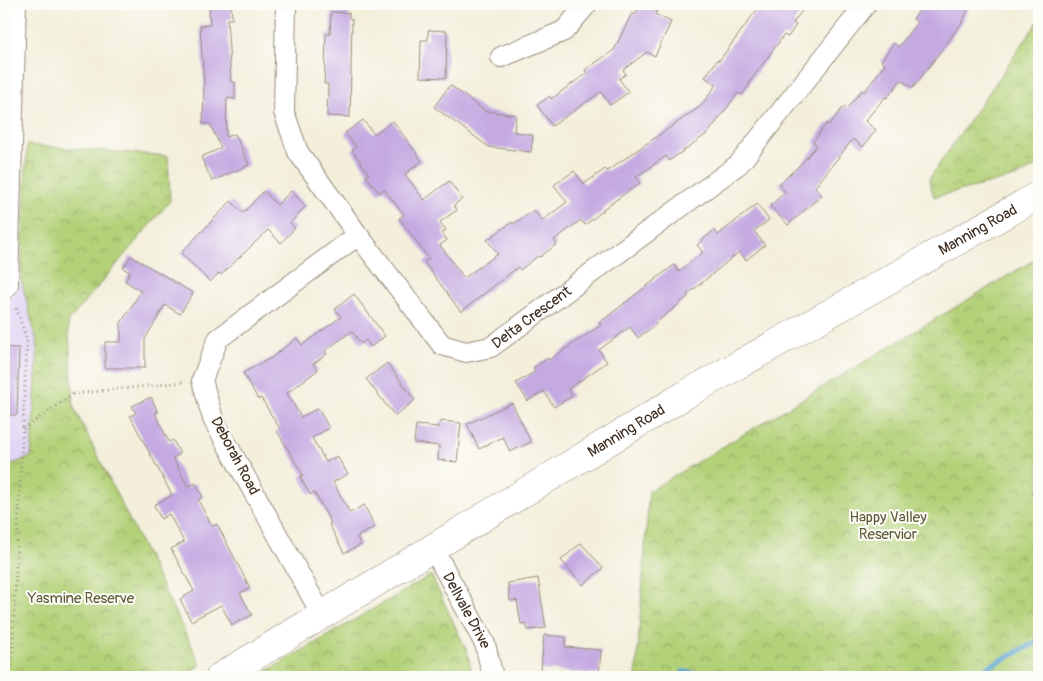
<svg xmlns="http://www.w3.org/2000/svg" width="1043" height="681" font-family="Pangolin,sans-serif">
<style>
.built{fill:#e0d4f4}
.park{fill:url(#park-crowns);stroke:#777e4b}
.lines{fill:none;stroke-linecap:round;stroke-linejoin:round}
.stream{stroke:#5aa3d1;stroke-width:5.5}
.building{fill:#c5aae2}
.street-casing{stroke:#978c7c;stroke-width:22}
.secondary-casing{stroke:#978c7c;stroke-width:29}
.path{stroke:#978c7c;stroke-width:3;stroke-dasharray:1 4;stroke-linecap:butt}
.street{stroke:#fff;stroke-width:20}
.secondary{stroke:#fff;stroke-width:28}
.labels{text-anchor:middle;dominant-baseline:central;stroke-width:4;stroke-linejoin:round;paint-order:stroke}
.street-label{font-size:15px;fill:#3b2a1e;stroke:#fdfcf7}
.park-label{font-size:15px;fill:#5f5c39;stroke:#fdfcf7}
</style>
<defs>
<pattern id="park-crowns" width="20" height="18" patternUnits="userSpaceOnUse" patternTransform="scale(1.25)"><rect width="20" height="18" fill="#b3d178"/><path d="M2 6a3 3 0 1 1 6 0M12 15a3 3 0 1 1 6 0" fill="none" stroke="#93aa62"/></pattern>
</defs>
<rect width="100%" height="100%" fill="#fdfcf7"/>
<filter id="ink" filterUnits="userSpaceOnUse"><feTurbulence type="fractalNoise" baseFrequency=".02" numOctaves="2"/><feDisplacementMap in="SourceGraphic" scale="10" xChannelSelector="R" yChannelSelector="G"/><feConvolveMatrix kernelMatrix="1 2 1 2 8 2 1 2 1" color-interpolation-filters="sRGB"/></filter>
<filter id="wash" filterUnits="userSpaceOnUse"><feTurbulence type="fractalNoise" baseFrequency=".0096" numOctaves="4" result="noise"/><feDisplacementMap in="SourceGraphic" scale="20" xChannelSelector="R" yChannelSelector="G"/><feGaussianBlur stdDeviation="1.12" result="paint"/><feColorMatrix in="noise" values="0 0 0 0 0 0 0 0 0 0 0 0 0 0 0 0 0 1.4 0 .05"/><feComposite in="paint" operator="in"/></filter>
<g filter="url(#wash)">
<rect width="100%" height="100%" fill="#f3efdb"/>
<polygon class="built" points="21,279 38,346 31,457 4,467 4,308"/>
<g class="park">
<polygon points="1039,20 1039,164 1019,176 934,197 929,179"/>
<polygon points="27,145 168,156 170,201 68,322 74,408 201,665 181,677 4,677 4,467 31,457 38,346 21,279"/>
<polygon points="1039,257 1039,677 636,677 649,491"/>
<polygon points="431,575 467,651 473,677 257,677"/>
</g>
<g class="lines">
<g class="stream">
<polyline points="683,672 716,677"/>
<polyline points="968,677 1039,641"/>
</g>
</g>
<g id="blocks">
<g class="building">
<polygon points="209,4 231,4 232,19 227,19 231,82 235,82 235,99 227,98 226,137 235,134 249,165 212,181 201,157 221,148 210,124 203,124 204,84 200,26 210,25"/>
<polygon points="640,4 650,4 659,8 655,14 671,22 655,56 647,52 623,70 626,74 619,79 629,92 610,105 601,92 552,126 537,105 550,96 551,99 587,73 585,70 614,50 632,13 635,15"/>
<polygon points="761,4 807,4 793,23 796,25 788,37 784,35 749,83 750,84 742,95 738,93 708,133 669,161 666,156 636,177 640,183 603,209 604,210 585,225 581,220 554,240 557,244 540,257 538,256 520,270 518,267 461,312 424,262 429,259 399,218 404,215 384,189 379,193 366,176 369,174 352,150 356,147 345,133 363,120 374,134 393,121 422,161 405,174 424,200 449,181 462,199 454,205 457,210 440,222 446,230 442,233 447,240 440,245 464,278 498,254 487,240 512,222 513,224 534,210 542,221 567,202 554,185 574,171 584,184 605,169 607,171 701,106 716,85 705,77 718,59 719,61"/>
<polygon points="924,4 971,4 961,24 913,88 901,80 887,98 885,97 865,121 876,130 863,147 853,139 815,187 822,195 788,225 770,206 785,192 779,184 803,162 817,145 813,142 827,123 829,125 844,106 847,108 862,90 864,92 885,64 881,61 894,43 899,47 917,22 913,19"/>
<polygon points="331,12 349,13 349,18 352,19 350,117 327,116 328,84 324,84 325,66 326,34 330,34"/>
<polygon points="428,30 447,31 446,78 420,77 421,40 428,40"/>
<polygon points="450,85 485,111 516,115 514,132 533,135 531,152 489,147 434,107"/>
<polygon points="264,191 277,205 291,191 306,206 290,223 295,228 281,243 268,230 221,275 219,273 210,282 181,253 231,201 243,213"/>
<polygon points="757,204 769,220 754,231 765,245 746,260 739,252 687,295 688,297 655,323 656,324 638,338 630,327 599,350 607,362 568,389 572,396 554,407 544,391 528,401 516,383 536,371 533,368 548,358 549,360 601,325 599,323 674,265 679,272 703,252 697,245 714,230 718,235"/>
<polygon points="131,256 193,293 180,314 165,305 145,339 145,368 105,368 105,342 121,342 121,323 141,291 125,281 130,272 123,268"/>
<polygon points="354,294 385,336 371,347 366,340 361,344 352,331 325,351 327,354 313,364 318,370 287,393 301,417 318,408 329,428 312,438 326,462 337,456 348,474 333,482 350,513 364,505 375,527 357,537 361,545 344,553 329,524 331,523 314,492 310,495 300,477 303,475 277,431 280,429 261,398 258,399 243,373 271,358 297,338 302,345 341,317 335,309"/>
<polygon points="4,347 19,348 17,415 4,415"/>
<polygon points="387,363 415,400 395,416 366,379"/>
<polygon points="151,397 158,412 155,413 169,442 173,440 180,454 173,458 188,487 195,483 203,497 198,500 212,526 217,524 250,588 240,593 252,615 232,625 221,605 191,621 180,599 194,591 171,549 184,542 169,514 161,519 154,505 172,495 130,416 136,413 132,406"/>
<polygon points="512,403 531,442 510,452 503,437 479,449 467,424"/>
<polygon points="440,421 461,423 457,462 438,460 439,446 414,443 416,425 439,427"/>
<polygon points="581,543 603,568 583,585 561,560"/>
<polygon points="538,578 546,628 528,630 526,623 521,624 517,600 510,601 508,583"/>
<polygon points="544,635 566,637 565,647 601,650 599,674 541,670"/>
</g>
</g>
</g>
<g filter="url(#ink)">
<use href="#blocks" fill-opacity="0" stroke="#978c7c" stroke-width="1"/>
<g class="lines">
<g class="street-casing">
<g id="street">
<path id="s1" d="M286,4L284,112L298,152L358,235L442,345L466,352L491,347L739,164L866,4"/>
<polyline points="501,57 564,31 587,4"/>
<polyline points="4,290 8,285 16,4"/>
<path id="s2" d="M433,548L485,644L493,677"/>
<polyline points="322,615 213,419 202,380 218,339 358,235"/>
</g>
</g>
<g class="secondary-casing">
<g id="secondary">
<path id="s3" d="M220,677L685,395L1039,195"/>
</g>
</g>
<g class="path">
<polyline points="23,429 73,394 184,382"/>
<polyline points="1039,486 1032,493 1039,504"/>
<polyline points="11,677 27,340 15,305"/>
</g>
<use href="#street" class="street"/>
<use href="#secondary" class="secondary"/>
</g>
</g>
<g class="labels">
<g class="street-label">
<text stroke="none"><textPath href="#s3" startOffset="880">Manning Road</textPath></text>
<text stroke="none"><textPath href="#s1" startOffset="492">Delta Crescent</textPath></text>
<text stroke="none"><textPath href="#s3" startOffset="475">Manning Road</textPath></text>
<text transform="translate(235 456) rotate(62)">Deborah Road</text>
<text stroke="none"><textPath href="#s2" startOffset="71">Dellvale Drive</textPath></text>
</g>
<g class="park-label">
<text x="888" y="517">Happy Valley<tspan x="888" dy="17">Reservior</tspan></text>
<text x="81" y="598">Yasmine Reserve</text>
</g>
</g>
<rect width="1043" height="681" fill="none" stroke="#fdfcf7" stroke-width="20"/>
</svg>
